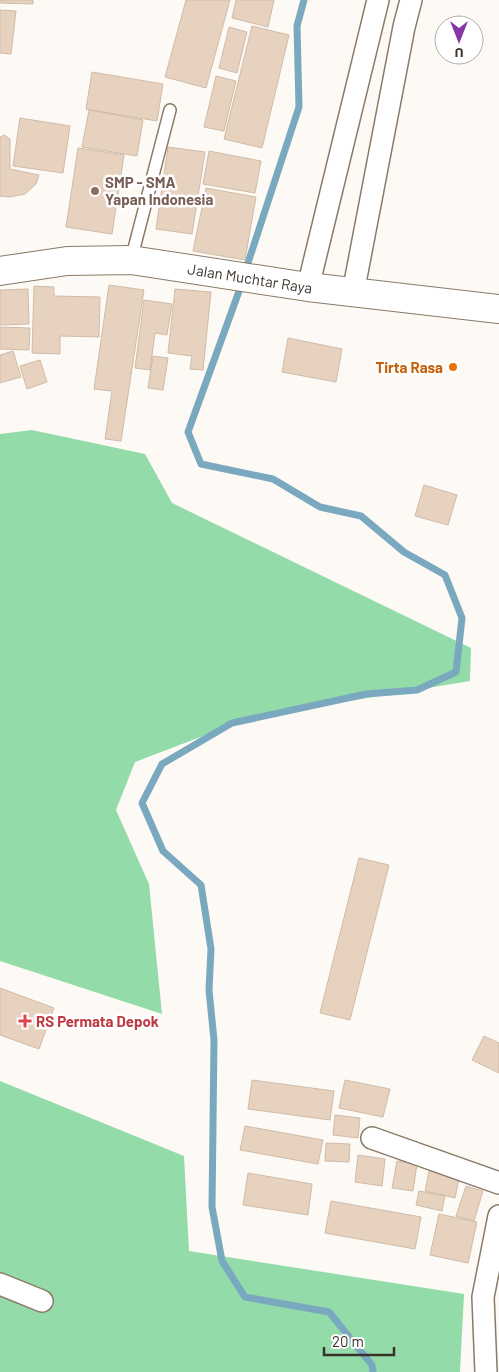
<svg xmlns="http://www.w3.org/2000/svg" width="499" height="1372" font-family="Barlow,sans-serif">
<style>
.green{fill:#93dcaa}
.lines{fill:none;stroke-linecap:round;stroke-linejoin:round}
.stream{stroke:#7aa9bf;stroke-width:7}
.building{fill:#e7d2bf;stroke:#cfbba8}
.lane-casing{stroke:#8a7a67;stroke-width:14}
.street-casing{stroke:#8a7a67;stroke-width:24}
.highway-casing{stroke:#8a7a67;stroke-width:30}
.lane{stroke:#fff;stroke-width:11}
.street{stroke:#fff;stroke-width:21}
.highway{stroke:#fff;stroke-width:28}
.education-dot{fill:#8d6e63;stroke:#fff;stroke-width:2}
.food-dot{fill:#e8710a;stroke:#fff;stroke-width:2}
.health-dot{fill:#e0444e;stroke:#fff;stroke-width:2}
.labels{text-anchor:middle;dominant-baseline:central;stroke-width:5;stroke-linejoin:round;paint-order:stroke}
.education-label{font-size:15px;font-weight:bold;fill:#785e54;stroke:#fff;text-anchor:start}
.street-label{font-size:15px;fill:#39322a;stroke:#fff}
.food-label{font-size:15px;font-weight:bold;fill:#c56008;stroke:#fff;text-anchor:end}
.health-label{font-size:15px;font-weight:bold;fill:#be3a42;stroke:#fff;text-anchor:start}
</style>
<rect width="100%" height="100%" fill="#fdf9f5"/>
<g class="green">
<polygon points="32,430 145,454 172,503 471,648 470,681 253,717 135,762 116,810 149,884 162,1014 0,961 0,434"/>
<polygon points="0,1081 184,1156 189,1251 464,1294 460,1372 0,1372"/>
</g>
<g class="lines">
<g class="stream">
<polyline points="245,272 299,107 297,26 304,0"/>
<polyline points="242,283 188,432 201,464 273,479 320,507 361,516 404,552 445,575 462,618 456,672 417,690 366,694 232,723 162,764 142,803 163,851 201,885 211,949 209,990 214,1040 212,1207 222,1261 245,1297 329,1312 372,1365 373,1372"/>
</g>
</g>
<g class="building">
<polygon points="0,0 33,0 33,4 0,3"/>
<polygon points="186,0 230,0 206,88 165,77"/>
<polygon points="236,0 274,0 268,27 232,18"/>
<polygon points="0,10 16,11 11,54 0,53"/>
<polygon points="252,26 289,35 262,148 224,139"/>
<polygon points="229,27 247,32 237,73 219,68"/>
<polygon points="92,72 163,84 157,121 86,109"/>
<polygon points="216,76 236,81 224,131 204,127"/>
<polygon points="89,110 143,120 137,156 82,147"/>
<polygon points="20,118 70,126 63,173 13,166"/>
<polygon points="4,135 10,139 10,169 39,175 36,184 25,194 9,197 0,196 0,137"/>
<polygon points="168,147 205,152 192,234 156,229"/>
<polygon points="78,148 124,155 112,234 66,227"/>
<polygon points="209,151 261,161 255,193 203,184"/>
<polygon points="206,188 256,197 245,260 193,251"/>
<polygon points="109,285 144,290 121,441 105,439 112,391 94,389"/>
<polygon points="34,286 54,287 54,296 100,297 99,337 60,336 60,354 32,353"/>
<polygon points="28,289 29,324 0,325 0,290"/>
<polygon points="175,289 211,292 203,370 190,369 192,356 168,353"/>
<polygon points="144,300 172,304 167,335 155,333 150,370 135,368"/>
<polygon points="0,327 30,328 29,350 0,349"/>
<polygon points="288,338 342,349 336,382 282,372"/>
<polygon points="13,351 21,377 0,383 0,355"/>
<polygon points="153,356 168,358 163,390 148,388"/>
<polygon points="40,360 47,382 27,389 20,366"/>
<polygon points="424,485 457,495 448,525 415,516"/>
<polygon points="359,858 389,865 350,1020 320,1013"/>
<polygon points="0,988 54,1008 39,1049 0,1035"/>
<polygon points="484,1036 499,1043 499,1073 472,1060"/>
<polygon points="252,1080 334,1091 330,1120 248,1109"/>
<polygon points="345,1080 390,1089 383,1117 339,1108"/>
<polygon points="335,1115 360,1118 358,1138 333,1135"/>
<polygon points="245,1126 323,1140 318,1164 240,1150"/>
<polygon points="326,1143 350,1144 349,1162 325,1161"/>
<polygon points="358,1155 385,1159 382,1186 355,1182"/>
<polygon points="397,1161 417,1164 413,1191 392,1188"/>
<polygon points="430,1167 460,1174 455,1198 425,1191"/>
<polygon points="248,1173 312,1184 308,1215 243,1205"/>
<polygon points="466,1186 483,1191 474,1221 456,1216"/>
<polygon points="419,1191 445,1196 442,1211 416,1205"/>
<polygon points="331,1201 421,1217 415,1249 325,1233"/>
<polygon points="439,1214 477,1222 468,1263 430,1255"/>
</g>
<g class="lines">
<g class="lane-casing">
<polyline id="lane" points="131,260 170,110"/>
</g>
<g class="street-casing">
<g id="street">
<polyline points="308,287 378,0"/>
<polyline points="353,293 404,27 411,0"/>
<polyline points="372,1138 499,1183"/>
<polyline points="0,1284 42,1301"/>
<polyline points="486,1372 483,1297 499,1216"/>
</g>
</g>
<g class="highway-casing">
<polyline id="highway" points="0,271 67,261 131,260 308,287 499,309"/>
</g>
<use href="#lane" class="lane"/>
<use href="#street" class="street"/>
<use href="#highway" class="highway"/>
</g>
<circle class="education-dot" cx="95" cy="191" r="5"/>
<circle class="food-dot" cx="453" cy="367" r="5"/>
<path class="health-dot" d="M22.5 1013.5h5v5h5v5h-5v5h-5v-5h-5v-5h5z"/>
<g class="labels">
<g class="education-label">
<text x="105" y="182">SMP - SMA<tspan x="105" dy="17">Yapan Indonesia</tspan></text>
</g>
<g class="street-label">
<text transform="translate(250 278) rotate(9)">Jalan Muchtar Raya</text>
</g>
<g class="food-label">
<text x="443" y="367">Tirta Rasa</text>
</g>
<g class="health-label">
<text x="36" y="1021">RS Permata Depok</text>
</g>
</g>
<g transform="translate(459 40) rotate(180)"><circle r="24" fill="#ffffff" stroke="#b0adaa"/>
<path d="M0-4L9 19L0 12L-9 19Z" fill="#8736a6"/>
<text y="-8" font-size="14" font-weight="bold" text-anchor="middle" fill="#39322a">U</text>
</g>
<path d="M324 1347v8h70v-8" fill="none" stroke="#39322a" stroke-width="2.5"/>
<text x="332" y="1347" font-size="15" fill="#39322a" stroke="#ffffff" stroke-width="4" paint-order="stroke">20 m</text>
</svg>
